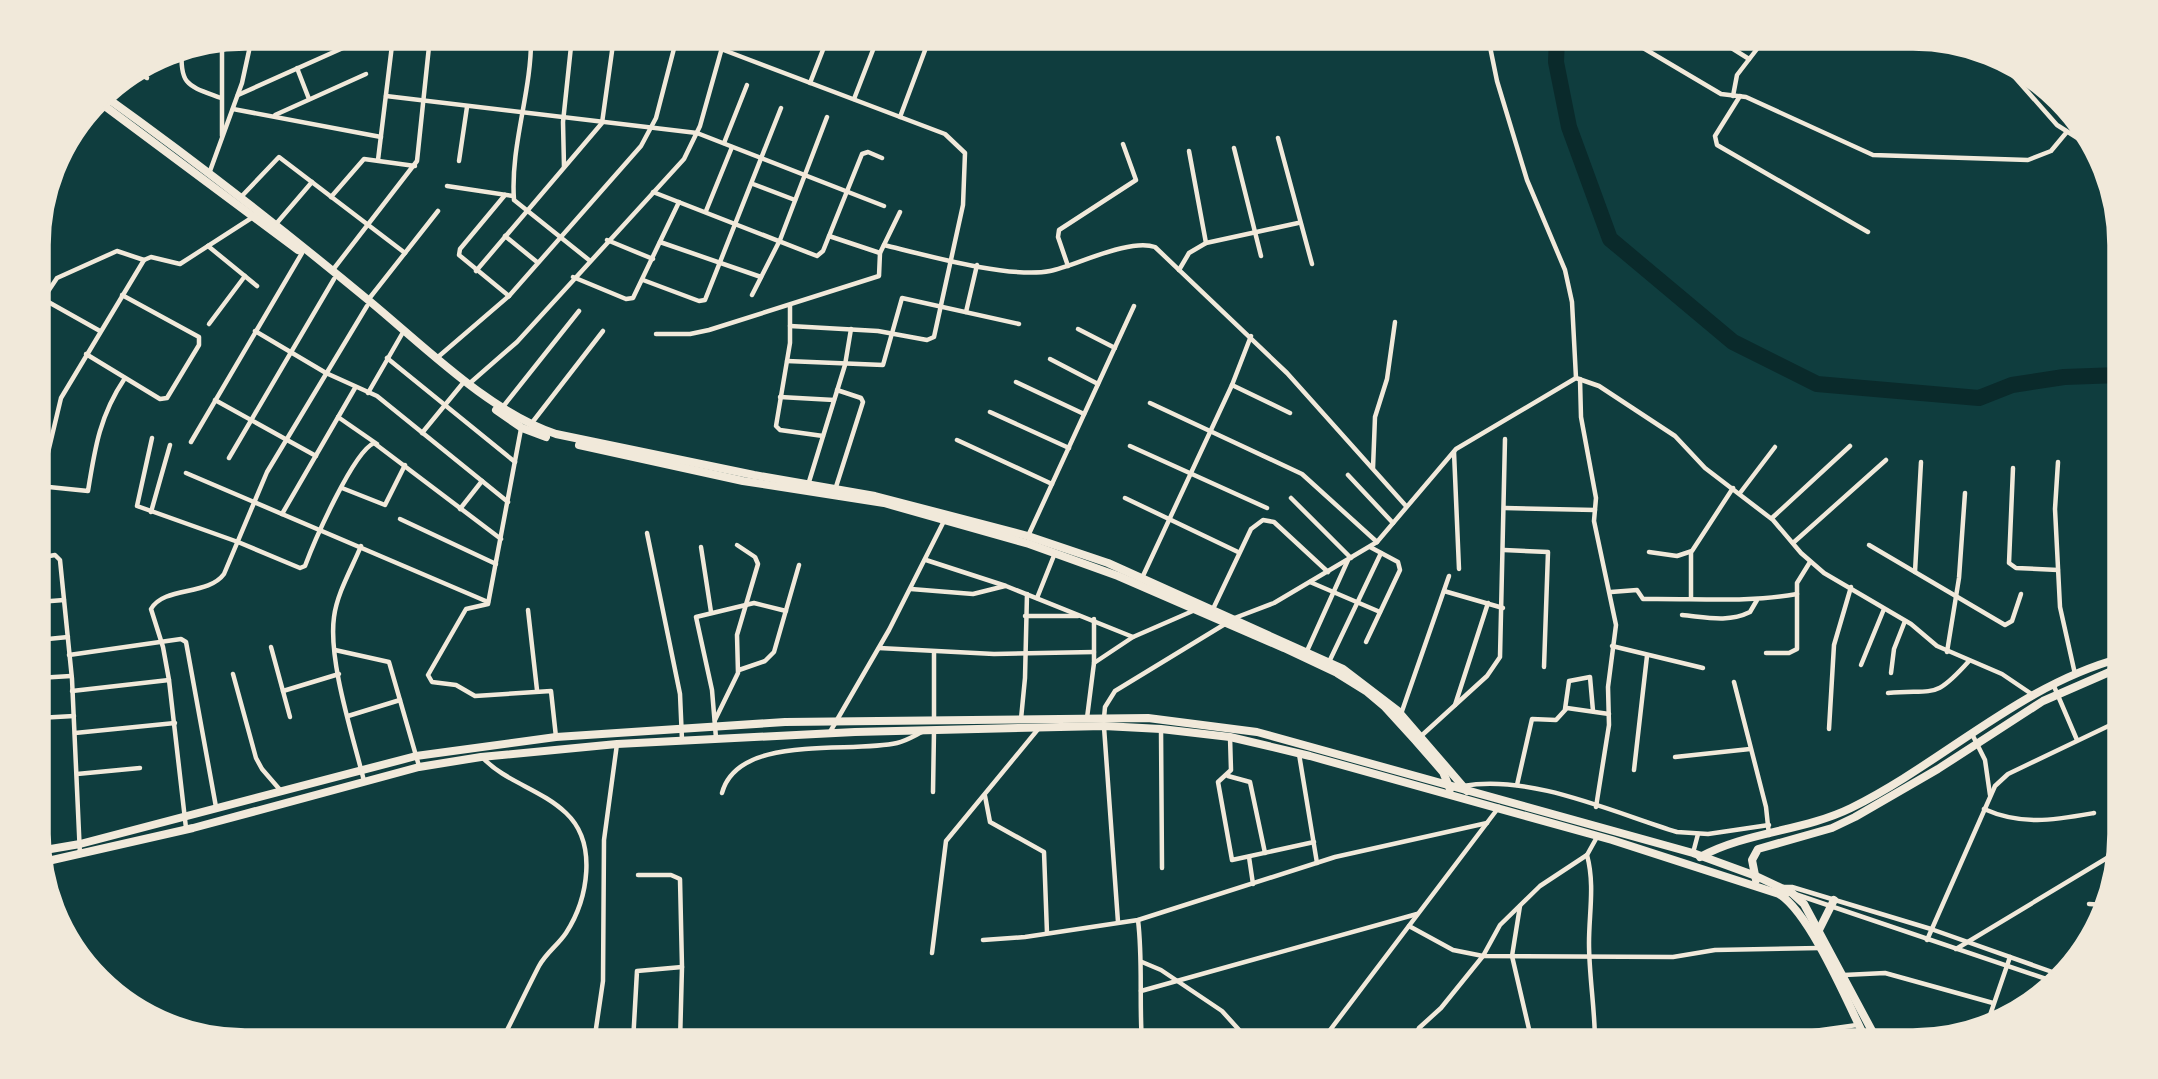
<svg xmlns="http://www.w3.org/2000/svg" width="2158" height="1079" font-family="'PT Sans Narrow',sans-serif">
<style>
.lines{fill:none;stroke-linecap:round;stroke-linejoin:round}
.river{stroke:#0a2a2b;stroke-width:16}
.minor{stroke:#f1e9da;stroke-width:4.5}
.primary{stroke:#f1e9da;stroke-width:8}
.rim{fill:none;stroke:#f1e9da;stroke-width:3.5}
</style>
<rect width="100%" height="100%" fill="#0f3d3e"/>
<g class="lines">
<polyline class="river" points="1557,37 1556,62 1569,127 1610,239 1733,342 1817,384 1979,398 2012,385 2064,377 2120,375"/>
<g class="minor">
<path d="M531,37C532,91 510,146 514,200L589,260"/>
<polyline points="629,37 674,48"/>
<polyline points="1488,37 1497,81 1527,180 1565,270 1572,302 1576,378"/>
<polyline points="1714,37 1749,59"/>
<polyline points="1633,42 1721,94 1746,97 1873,155 2028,160 2051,151 2066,133"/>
<path d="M182,49C179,86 189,86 221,98"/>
<polyline points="721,49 945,134 965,153 963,205 934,337 927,340 878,331 790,326"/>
<polyline points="1996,56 2057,125 2090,146"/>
<polyline points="297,68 309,99"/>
<polyline points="135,71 147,78"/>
<polyline points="810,83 828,37"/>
<polyline points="238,95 363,39 398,37"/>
<polyline points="386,96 697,133 884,206"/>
<polyline points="1733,96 1737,75 1757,49 1762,37"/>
<polyline points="1740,96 1715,136 1717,145 1868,232"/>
<polyline points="854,99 878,37"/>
<polyline points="233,109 381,137"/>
<polyline points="275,115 366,74"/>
<polyline points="900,117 930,37"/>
<polyline points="222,136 222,41"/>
<polyline points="1278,138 1312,264"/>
<polyline points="724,143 747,85"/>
<polyline points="1234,148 1261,256"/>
<polyline points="1189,151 1206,243"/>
<polyline points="378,160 393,37"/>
<polyline points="459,161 467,107"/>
<polyline points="564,167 563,122 572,37"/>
<polyline points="210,171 242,83 252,37"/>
<polyline points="753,184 795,200"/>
<polyline points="447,186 513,196"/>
<polyline points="653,192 817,256 823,251 862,154 868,152 882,158"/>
<polyline points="505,195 460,249 459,255 509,296"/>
<polyline points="241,197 279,157 405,253"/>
<polyline points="331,197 364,159 415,166"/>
<polyline points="706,211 732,147"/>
<polyline points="276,224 312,182"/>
<polyline points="505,236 537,262"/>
<polyline points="829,236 880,253"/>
<polyline points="607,240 653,259"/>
<polyline points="660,242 761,277"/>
<path d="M884,245C925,255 1010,279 1050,271C1077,265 1130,238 1155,247L1287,373L1406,506"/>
<polyline points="208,246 257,286"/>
<polyline points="1068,266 1058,237 1059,230 1136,180 1123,144"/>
<polyline points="1179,270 1189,253 1206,243 1298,223"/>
<polyline points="332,271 417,161 430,37"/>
<polyline points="476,271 602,123 614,37"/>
<polyline points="573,277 626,299 633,298 679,202"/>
<polyline points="643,280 699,301 705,300 781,108"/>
<polyline points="752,295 780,240 827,117"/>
<polyline points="43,299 100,331"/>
<polyline points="368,300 438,211"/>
<polyline points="790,305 790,343 776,426 780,430 823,436"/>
<polyline points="37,308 57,278 117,251 144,260"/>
<polyline points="966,312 977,265"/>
<polyline points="209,324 245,276"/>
<polyline points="1078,329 1115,348"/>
<polyline points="255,331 326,373 377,396 508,502"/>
<polyline points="656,334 690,334 709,330 879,276 880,253 900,212"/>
<polyline points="86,354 160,399 167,398 199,345 199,337 122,295"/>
<polyline points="438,357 509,296 641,146 656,118 677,37"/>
<polyline points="387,358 515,462"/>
<polyline points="1050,359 1098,384"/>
<polyline points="787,361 883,365 902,298 1019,324"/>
<polyline points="1580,379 1581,417 1596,498 1594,521 1616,625 1608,687 1609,725 1596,807"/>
<polyline points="1016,382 1084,414"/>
<polyline points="470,383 517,342 684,159 700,126 725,37"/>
<polyline points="1232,385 1290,413"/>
<polyline points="368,393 402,334"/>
<polyline points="780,397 834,400"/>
<polyline points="215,400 316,456"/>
<polyline points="1150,403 1302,474 1377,542"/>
<polyline points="502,408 579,311"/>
<polyline points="990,412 1069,448"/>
<polyline points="338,417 377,444"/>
<polyline points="531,424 603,331"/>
<polyline points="521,429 488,604 466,609 428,675 432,682 456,685 475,696 551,691 556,737"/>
<polyline points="422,433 463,383"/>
<path d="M152,438L137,506L238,542L300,568L305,566C314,542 353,452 374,443L501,539"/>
<polyline points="957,440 1052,484"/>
<polyline points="191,442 302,253"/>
<polyline points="1130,446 1267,508"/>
<polyline points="1454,452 1459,569"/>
<polyline points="229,458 334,279"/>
<polyline points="2058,462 2055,509 2060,607 2075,674"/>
<polyline points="1373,468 1375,417 1387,379 1395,322"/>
<polyline points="2013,468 2009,563 2016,568 2058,570"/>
<polyline points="186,473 488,602"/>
<polyline points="1348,475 1393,523"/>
<polyline points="808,485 845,365 851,329"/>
<path d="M39,486L88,491C95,447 100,415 125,378"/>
<polyline points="40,486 61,398 144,260 151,257 180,264 253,217"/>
<polyline points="342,488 385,505 405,465"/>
<polyline points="835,490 863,402 861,398 837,390"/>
<polyline points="1740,493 1775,447"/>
<polyline points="1125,498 1238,552"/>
<polyline points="1291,498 1351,558"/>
<polyline points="1505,508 1595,510"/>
<polyline points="460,509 482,481"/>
<polyline points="151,512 170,445"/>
<polyline points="282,514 355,388"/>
<polyline points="1772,518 1850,446"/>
<polyline points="400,519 496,564"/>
<polyline points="647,533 680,694 682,740"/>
<polyline points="1028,536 1134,306"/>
<polyline points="1793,543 1886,460"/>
<polyline points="1869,545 2005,625 2012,621 2021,594"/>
<path d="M361,546C352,568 337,593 334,617C328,661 353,736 364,781"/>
<polyline points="701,547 711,612"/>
<polyline points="1504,550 1548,552 1544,667"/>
<polyline points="1649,552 1677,556 1692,551 1733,488"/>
<polyline points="1691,553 1691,598"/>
<polyline points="38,558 55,555 60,560 72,679 80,855"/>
<polyline points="926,560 1006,586 1133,637"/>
<polyline points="1915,572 1921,462"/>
<polyline points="1142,578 1232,385 1251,336"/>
<polyline points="1310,582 1380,612"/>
<polyline points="911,589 973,594 1005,586"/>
<polyline points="1444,591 1503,608"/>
<path d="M1611,592L1637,590L1643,599C1694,598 1748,603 1797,594"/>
<polyline points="1037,598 1055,553"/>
<polyline points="38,602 64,600"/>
<polyline points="1213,609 1251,529 1263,520 1274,522 1328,572"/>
<polyline points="528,610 537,690"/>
<path d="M1682,615C1705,617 1728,623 1750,612L1757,600"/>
<polyline points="1025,616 1078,616"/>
<polyline points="1232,619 1274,603 1377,542 1456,449 1576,378 1599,386 1675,436 1705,468 1773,520 1801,553 1824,573 1911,624 1937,646 2002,674 2033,695"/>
<polyline points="38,640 68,637"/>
<polyline points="1366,642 1400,570 1398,562 1370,547"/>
<polyline points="1612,646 1703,668"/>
<polyline points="271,647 290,717"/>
<polyline points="879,648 994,654 1094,652"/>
<polyline points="335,650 389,662 419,766"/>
<polyline points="1307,651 1348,560"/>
<polyline points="1947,652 1959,578 1965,493"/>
<polyline points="1766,653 1789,653 1797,649 1797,583 1810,562"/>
<polyline points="69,655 181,639 186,642 216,807"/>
<polyline points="1329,662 1381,553"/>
<polyline points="1094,663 1133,637 1195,610"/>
<polyline points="1861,665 1884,609"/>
<polyline points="739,670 765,661 774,652 799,565"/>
<polyline points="1891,673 1894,649 1905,621"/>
<polyline points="233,674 256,758 262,769 281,791"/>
<polyline points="38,678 71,676"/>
<polyline points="1734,682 1766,807 1769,835"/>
<polyline points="2053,684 2077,740"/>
<polyline points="72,691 169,680"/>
<polyline points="283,691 339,674"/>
<path d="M1888,693C1936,689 1934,700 1969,661"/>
<polyline points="1455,705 1488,603"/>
<polyline points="1565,709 1569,681 1590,677 1593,711"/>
<polyline points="1401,714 1449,576"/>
<polyline points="348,716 400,700"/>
<polyline points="38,718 74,716"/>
<polyline points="1087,718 1094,663 1094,619"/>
<polyline points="1104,718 1105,707 1115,691 1225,624"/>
<polyline points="1021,719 1025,678 1027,594"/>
<polyline points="715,720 738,673 737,635 758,564 755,557 737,545"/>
<polyline points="934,720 934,652"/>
<polyline points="1104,727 1118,922"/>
<polyline points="1161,729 1162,868"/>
<polyline points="1829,729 1834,645 1851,587"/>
<polyline points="830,732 889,630 944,521"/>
<polyline points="75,733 175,723"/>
<polyline points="1972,734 1985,760 1990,795"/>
<polyline points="1230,737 1231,770 1218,782 1232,860 1314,842"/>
<polyline points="1420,737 1487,676 1500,657 1505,439"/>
<polyline points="716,738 712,690 696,617 754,603 786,611"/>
<polyline points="1299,754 1317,863"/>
<path d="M482,757C505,782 541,789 566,813C598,843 588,899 566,933C558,945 546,953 539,966C526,991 514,1017 501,1042"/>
<polyline points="1675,757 1750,749"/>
<polyline points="1634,770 1647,656"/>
<polyline points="77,774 140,768"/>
<polyline points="1228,776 1250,782 1265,853"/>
<polyline points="1517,785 1532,719 1556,720 1567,708 1609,714"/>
<path d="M1463,786C1531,774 1612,812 1677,832L1708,834L1769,825"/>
<polyline points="933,792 934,731"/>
<path d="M722,793C738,733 849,754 897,743C906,741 914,736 922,732"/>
<polyline points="985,796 990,822 1044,852 1047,933"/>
<path d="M1984,809C2022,826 2054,820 2094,813"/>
<path d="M186,828L169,680L163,647L151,609C164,586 208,596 224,574L267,472L367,306"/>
<polyline points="1693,853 1698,834"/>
<path d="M1587,855C1595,885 1589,913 1589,943C1589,976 1595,1009 1595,1042"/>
<polyline points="1249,857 1253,884"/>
<polyline points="638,875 671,875 680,879 682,967 680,1042"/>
<polyline points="1783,887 1792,887 1931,929 2058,974"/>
<polyline points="1782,896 1792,893 2052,981"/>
<polyline points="2089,904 2105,905"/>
<polyline points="1520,906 1512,956 1532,1042"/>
<path d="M1138,920C1143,961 1139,1001 1142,1042"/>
<polyline points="1409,926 1453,950 1483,956 1673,957 1715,950 1820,948"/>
<polyline points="983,940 1025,937 1138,920 1335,857 1487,823"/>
<polyline points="1927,940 1995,786 2008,774 2121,720"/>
<polyline points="1956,949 2117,852"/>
<polyline points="932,953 946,841 1039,728"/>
<polyline points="1142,962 1161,970 1222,1011 1250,1042"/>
<polyline points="1844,975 1885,973 1993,1003"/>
<polyline points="1141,991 1417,914"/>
<polyline points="1988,1021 2010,957"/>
<polyline points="416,1032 421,1042"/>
<polyline points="594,1042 603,981 604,840 617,744"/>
<polyline points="633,1042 637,971 682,967"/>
<polyline points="1321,1042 1499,807"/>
<polyline points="1412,1042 1419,1028 1441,1008 1483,956 1500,925 1540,886 1587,855 1597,837"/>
<polyline points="1524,1042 1531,1039"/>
<polyline points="1734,1042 1857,1025"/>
<polyline points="1894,1042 1934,1039"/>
</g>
<g class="primary">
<path d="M103,95C194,160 281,228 367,299C422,344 489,412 556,434L754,475L875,496L1028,536L1108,563L1343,669L1398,711L1467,791"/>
<polyline points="98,101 298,250"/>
<polyline points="496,410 522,428 546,437"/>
<polyline points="579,445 743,481 884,503 1029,544 1118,576 1284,648 1337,673 1366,691 1385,707 1416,741 1443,772 1450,789"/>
<polyline points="39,851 80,844 416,756 556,737 785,722 1148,718 1257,732 1693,853 1756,876 1792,893 1804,904 1878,1042"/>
<path d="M1700,857C1745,832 1804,831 1851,808C1944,762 2020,685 2121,658"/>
<path d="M39,863L193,828L419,767L481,757L617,744L855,732L1104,726L1161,729L1230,737L1310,756L1612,840L1779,894C1811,914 1849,1006 1867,1042"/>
<polyline points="1756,880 1752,860 1758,849 1832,828 1855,817 1938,769 2043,701 2121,667"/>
<polyline points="1819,930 1834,900"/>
</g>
</g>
<path d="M0 0H2158V1079H0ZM245 49H1913A196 196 0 0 1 2109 245V834A196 196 0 0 1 1913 1030H245A196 196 0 0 1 49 834V245A196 196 0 0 1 245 49Z" fill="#f1e9da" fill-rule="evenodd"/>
<path class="rim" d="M245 49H1913A196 196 0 0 1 2109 245V834A196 196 0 0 1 1913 1030H245A196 196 0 0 1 49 834V245A196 196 0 0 1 245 49Z"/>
</svg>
